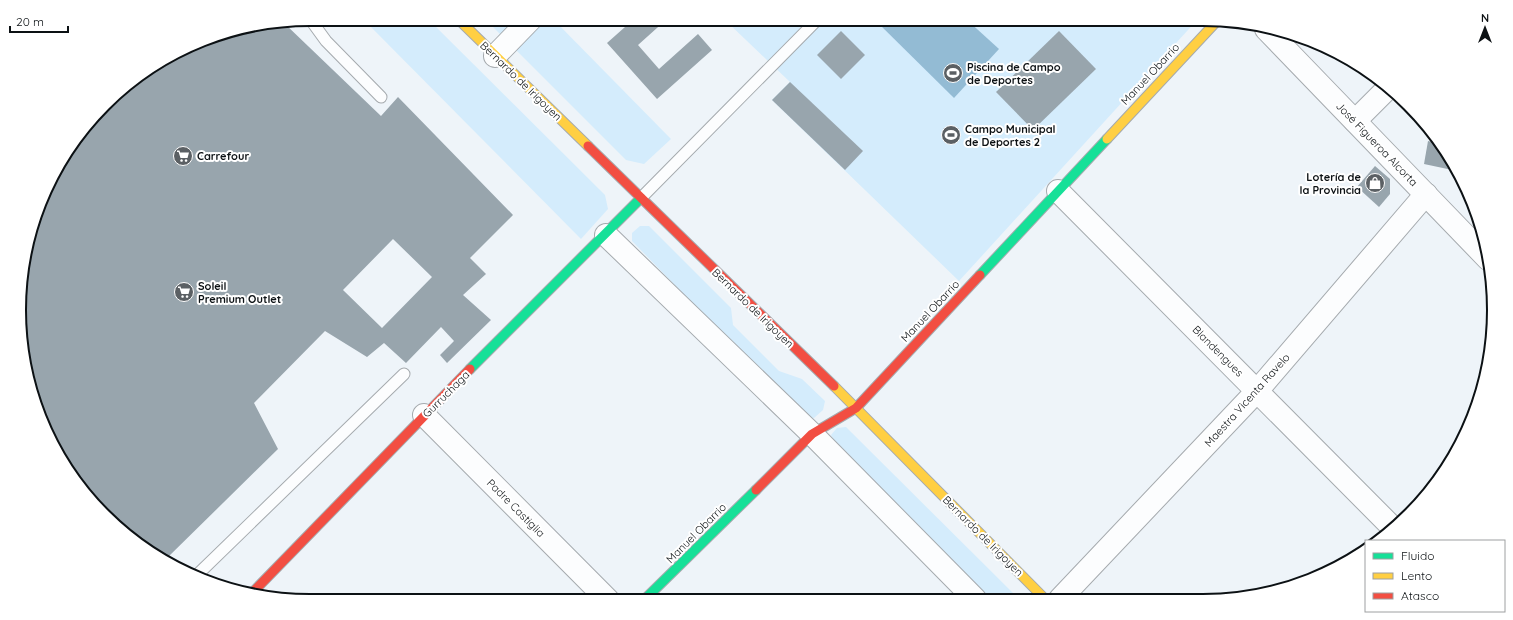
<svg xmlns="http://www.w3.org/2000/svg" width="1513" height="620" font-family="Quicksand,sans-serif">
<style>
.green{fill:#d4ecfc}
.water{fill:#93bbd4}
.building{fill:#98a5ad;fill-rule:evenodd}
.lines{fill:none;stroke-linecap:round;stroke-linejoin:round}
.lane-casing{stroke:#a5aaae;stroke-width:13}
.street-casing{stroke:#a5aaae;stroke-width:24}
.fast-casing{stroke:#a5aaae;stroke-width:11}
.slow-casing{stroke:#a5aaae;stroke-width:11}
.jam-casing{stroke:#a5aaae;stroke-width:11}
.lane{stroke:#fcfdfe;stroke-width:11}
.street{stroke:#fcfdfe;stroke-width:22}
.fast{stroke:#16e098;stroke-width:9}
.slow{stroke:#ffcf43;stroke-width:9}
.jam{stroke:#f24e42;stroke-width:9}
.labels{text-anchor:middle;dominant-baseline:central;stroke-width:4;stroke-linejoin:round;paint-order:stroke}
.poi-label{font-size:11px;font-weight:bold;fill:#0c1114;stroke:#fff;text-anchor:start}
.street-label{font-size:11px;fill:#0c1114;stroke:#fff}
.rim{fill:none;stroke:#0c1114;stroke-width:2}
</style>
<rect width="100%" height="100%" fill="#eef4f9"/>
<g class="green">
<polygon points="363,19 428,19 605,195 608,209 581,239"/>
<polygon points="485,19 553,19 671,139 644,164 626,160"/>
<polygon points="724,19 1198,19 959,281 772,100 790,82"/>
<polygon points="640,226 649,226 731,308 733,325 779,371 802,379 825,401 823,410 814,418 802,416 632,241 632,233"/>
<polygon points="846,427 1019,599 989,599 835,442 831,435 837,428"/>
</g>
<polygon class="water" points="880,19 966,19 999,49 954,98 877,22"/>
<g class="building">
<polygon points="634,19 667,19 638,45 659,69 698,34 712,50 657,99 607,43"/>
<path d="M284,23L381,116L398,97L513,215L470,258L486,274L463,295L491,320L447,363L440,355L454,341L441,327L406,363L384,343L367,357L325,331L254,403L278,449L166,559L139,544L68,471L41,421L25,367L22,272L34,217L58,165L118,91L164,58L216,35ZM393,239L432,277L382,328L343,290Z"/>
<polygon points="841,31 865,55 841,79 817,55"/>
<polygon points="1059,31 1096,69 1033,130 996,92"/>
<polygon points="790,82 863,151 845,170 772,100"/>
<polygon points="1428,141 1441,144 1457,171 1424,164"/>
<polygon points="1375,166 1390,179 1390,194 1379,207 1357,187"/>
</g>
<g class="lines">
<g class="lane-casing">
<g id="lane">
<polyline points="310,19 326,41 381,97"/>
<polyline points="641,198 818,19"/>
<polyline points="197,575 404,374"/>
</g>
</g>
<g class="street-casing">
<g id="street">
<polyline points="1266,29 1488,259"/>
<polyline points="495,56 531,19"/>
<polyline points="1355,121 1389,87"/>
<polyline points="1058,191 1394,529"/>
<polyline points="606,235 812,434 975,599"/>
<polyline points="424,415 608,600"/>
<polyline points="1060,599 1257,391 1426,194"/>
</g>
</g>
<g class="fast-casing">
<g id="fast">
<polyline points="980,275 1107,139"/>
<polyline points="470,369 641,198"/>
<polyline points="644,600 756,490"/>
</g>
</g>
<g class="slow-casing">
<g id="slow">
<polyline points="458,19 588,146"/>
<polyline points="1107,139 1217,21"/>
<polyline points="834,386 1045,599"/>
</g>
</g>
<g class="jam-casing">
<g id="jam">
<polyline points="588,146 834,386"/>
<polyline points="756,490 812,434 856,408 980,275"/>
<polyline points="253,592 470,369"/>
</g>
</g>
<use href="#lane" class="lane"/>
<use href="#street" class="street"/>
<use href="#fast" class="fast"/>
<use href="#slow" class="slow"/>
<use href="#jam" class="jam"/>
</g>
<defs>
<g id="stadium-disc" transform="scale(1)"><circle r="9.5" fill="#5b6064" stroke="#fff"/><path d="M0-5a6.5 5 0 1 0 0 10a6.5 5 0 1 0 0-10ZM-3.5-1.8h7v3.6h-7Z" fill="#fff"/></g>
<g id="supermarket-disc" transform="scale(1)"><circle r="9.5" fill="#5b6064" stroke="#fff"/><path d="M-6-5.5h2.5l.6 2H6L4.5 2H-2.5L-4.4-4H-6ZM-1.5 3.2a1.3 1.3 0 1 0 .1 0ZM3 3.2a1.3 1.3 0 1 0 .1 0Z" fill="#fff"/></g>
<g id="shop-disc" transform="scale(1)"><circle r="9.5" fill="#5b6064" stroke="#fff"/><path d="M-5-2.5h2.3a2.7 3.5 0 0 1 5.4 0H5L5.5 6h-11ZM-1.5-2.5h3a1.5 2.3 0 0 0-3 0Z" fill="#fff"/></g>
</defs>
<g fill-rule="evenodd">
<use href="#stadium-disc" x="953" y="73"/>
<use href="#stadium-disc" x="951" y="135"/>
<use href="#supermarket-disc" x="183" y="156"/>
<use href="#shop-disc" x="1375" y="183"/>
<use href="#supermarket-disc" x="184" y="292"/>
</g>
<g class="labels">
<g class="poi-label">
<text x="967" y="67">Piscina de Campo<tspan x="967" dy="13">de Deportes</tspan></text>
<text x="965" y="129">Campo Municipal<tspan x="965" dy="13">de Deportes 2</tspan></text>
<text x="197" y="156">Carrefour</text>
<text x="1361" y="177" text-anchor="end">Lotería de<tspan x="1361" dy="13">la Provincia</tspan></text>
<text x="198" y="286">Soleil<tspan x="198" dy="13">Premium Outlet</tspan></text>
</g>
<g class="street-label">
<text transform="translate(1150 74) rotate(-47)">Manuel Obarrio</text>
<text transform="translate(521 81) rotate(44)">Bernardo de Irigoyen</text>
<text transform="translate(1377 144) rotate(46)">José Figueroa Alcorta</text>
<text transform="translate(753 308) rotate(44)">Bernardo de Irigoyen</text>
<text transform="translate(930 311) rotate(-47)">Manuel Obarrio</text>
<text transform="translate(1218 351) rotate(45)">Blandengues</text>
<text transform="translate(446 394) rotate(-45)">Gurruchaga</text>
<text transform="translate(1247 400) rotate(-48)">Maestra Vicenta Ravelo</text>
<text transform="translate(516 508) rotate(45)">Padre Castiglia</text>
<text transform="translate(696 533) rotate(-45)">Manuel Obarrio</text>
<text transform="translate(983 536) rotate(45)">Bernardo de Irigoyen</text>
</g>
</g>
<path d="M0 0H1513V620H0ZM310 26H1203A284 284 0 0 1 1487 310V310A284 284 0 0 1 1203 594H310A284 284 0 0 1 26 310V310A284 284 0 0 1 310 26Z" fill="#fff" fill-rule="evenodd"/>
<path class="rim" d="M310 26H1203A284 284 0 0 1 1487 310V310A284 284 0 0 1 1203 594H310A284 284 0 0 1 26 310V310A284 284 0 0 1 310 26Z"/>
<rect x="1365" y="540" width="140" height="72" fill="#ffffff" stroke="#9ea0a1"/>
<rect x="1373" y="553" width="20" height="6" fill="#16e098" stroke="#9ea0a1"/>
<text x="1401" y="560" font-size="12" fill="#0c1114">Fluido</text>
<rect x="1373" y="573" width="20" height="6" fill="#ffcf43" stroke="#9ea0a1"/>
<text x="1401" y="580" font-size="12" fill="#0c1114">Lento</text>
<rect x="1373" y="593" width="20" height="6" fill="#f24e42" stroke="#9ea0a1"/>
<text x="1401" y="600" font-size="12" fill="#0c1114">Atasco</text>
<g transform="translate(1485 28)" stroke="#ffffff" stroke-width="3" paint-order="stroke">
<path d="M0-3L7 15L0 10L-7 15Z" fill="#0c1114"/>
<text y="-6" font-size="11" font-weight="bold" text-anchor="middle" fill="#0c1114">N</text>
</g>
<path d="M10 26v6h58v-6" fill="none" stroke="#0c1114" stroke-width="2"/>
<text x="16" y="26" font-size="12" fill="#0c1114" stroke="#ffffff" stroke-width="3" paint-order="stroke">20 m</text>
</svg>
